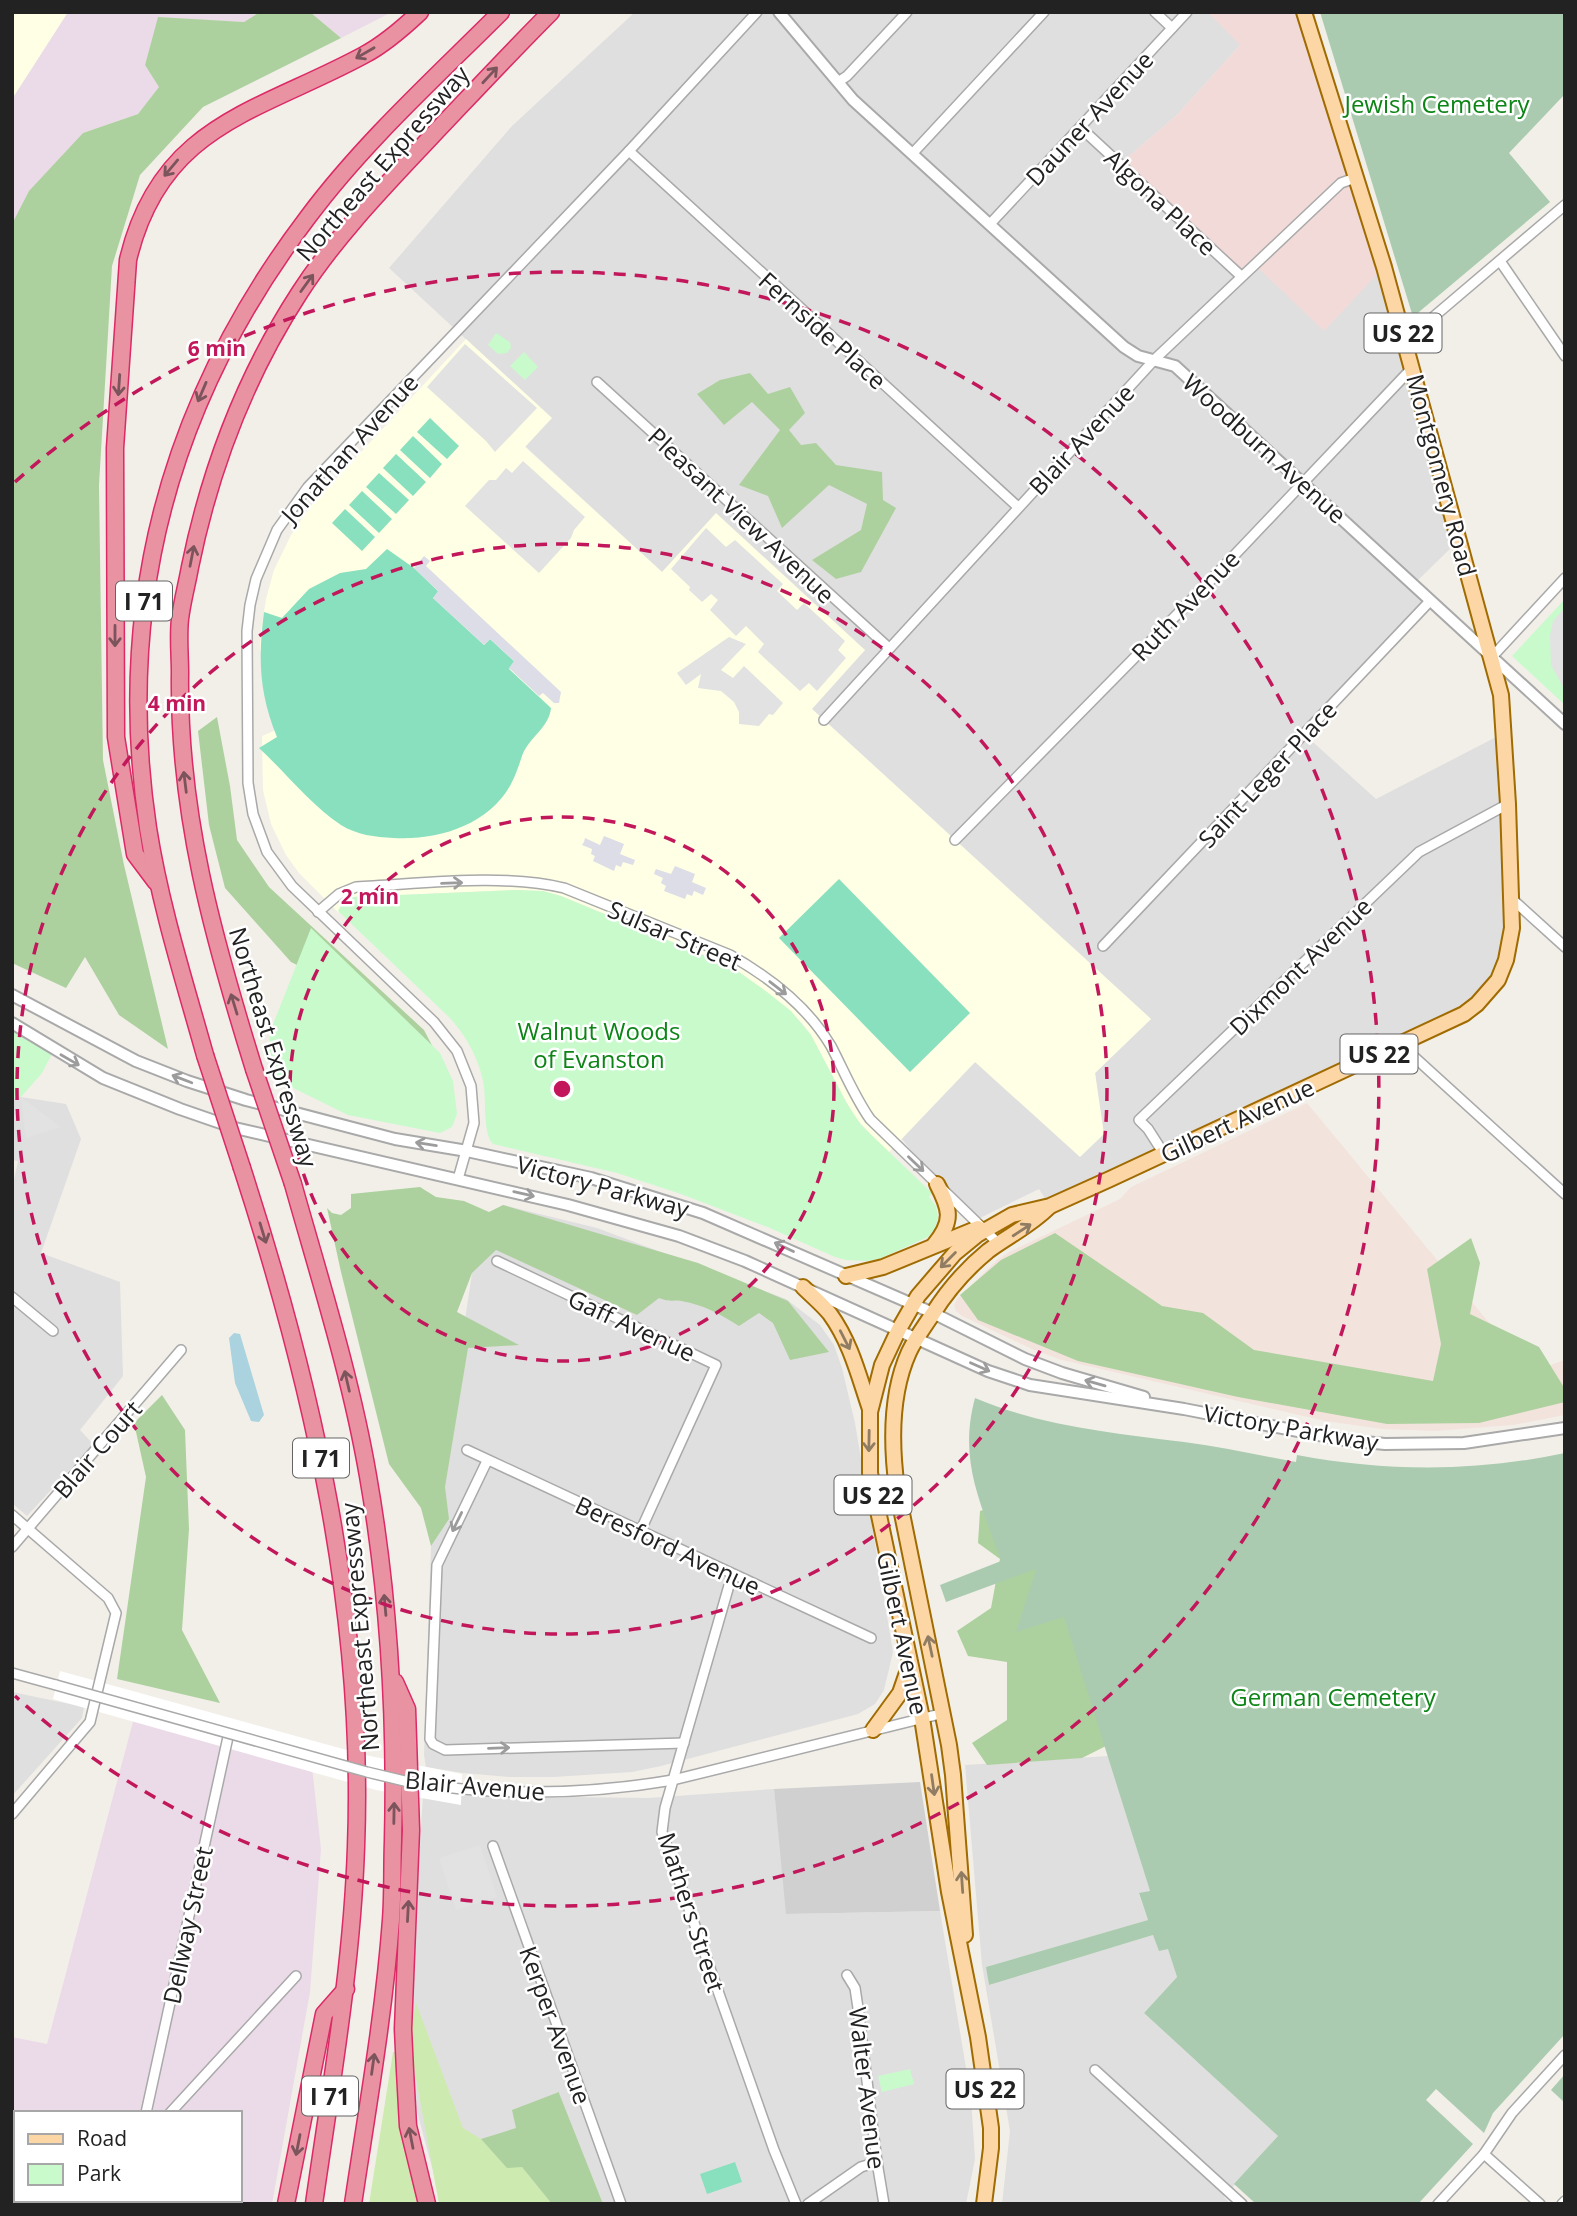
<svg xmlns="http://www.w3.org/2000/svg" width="1577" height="2216" font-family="'Open Sans',sans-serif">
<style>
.residential{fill:#e0dfdf}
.commercial{fill:#f2dad9}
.industrial{fill:#ebdbe8;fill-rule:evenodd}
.education{fill:#ffffe5}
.religious{fill:#d0d0d0}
.military{fill:#f3e3dd}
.grass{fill:#cdebb0}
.forest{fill:#add19e}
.cemetery{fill:#aacbaf}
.park{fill:#c8facc}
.pitch{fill:#88e0be}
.parking{fill:#e2e2e2}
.plaza{fill:#dddde8}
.water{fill:#aad3df}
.pier{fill:#fff}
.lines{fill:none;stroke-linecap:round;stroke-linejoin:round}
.minor-casing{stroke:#a9a9a9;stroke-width:12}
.tertiary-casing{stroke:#a9a9a9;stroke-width:14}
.primary-casing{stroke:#a06b00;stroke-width:18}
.motorway-casing{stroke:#dc2a67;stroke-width:19}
.minor{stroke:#fff;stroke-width:9}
.tertiary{stroke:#fff;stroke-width:10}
.primary{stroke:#fcd6a4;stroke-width:14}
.motorway{stroke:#e892a2;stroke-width:16}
.minor-bridge-casing{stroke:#a9a9a9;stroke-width:12;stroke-linecap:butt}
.motorway-bridge-casing{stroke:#dc2a67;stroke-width:19;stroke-linecap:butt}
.minor-bridge{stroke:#fff;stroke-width:9}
.motorway-bridge{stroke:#e892a2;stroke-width:16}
.oneway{stroke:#7b545c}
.oneway2{stroke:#9c9c9c}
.oneway3{stroke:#8f7c63}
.ring{fill:none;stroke:#c2185b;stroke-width:3.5;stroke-dasharray:12 9}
.labels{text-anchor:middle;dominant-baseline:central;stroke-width:5;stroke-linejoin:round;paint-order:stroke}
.shield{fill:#fff;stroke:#646464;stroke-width:2}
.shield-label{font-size:23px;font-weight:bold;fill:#222}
.park-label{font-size:24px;fill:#0c8416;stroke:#fff}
.street-label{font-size:24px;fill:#222;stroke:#fff}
.centre{fill:#c2185b;stroke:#fff;stroke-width:3.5}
.ring-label{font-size:21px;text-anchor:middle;font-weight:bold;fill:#c2185b;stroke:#fff;stroke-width:5;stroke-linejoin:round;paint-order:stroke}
</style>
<rect width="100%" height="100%" fill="#f2efe9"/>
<g class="residential">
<polygon points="635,12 1208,12 1241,44 1177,115 1120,164 1254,264 1384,267 1459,540 1413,585 1430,601 1304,734 1376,799 1504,733 1506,960 1477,1004 1050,1206 1039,1189 976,1220 937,1184 902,1139 975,1062 1103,1134 1095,1073 1151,1019 811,708 865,650 662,572 525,446 551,418 389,268 512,126"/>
<polygon points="21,1097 66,1104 81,1139 41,1253 120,1282 123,1376 80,1430 93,1444 27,1516 12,1503 12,1189 18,1161 12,1160 12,1098"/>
<polygon points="503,1205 597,1228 786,1299 820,1325 834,1345 842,1368 855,1423 893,1652 884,1690 875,1704 858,1714 661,1766 632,1772 554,1777 509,1777 463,1773 426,1767 424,1755 431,1546 472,1273"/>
<polygon points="12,1692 84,1707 82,1718 12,1796"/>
<polygon points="1108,1756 1150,1891 1139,1894 1148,1920 987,1967 989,1985 1153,1935 1168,1948 1177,1977 1144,2013 1278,2136 1224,2197 1231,2204 1002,2204 1010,2131 982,1965 965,1765"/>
<polygon points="774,1789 787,1914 940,1911 971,2098 975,2159 966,2204 442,2204 414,2101 411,1988 423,1795 648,1798"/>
</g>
<polygon class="commercial" points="1208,12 1304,12 1384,267 1324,331 1254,264 1241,276 1120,164 1177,115 1240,45"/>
<g class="industrial">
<polygon points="68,12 260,12 244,22 158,18 145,65 160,87 138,114 83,133 12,224 12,99"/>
<polygon points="310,12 392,12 341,38"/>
<path d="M134,1718L312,1767L321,1849L310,1992L272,2204H12V2037L47,2044ZM16,2113H240V2200H16Z"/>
</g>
<g class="education">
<polygon points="12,12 68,12 12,99"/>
<polygon points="466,339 552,418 525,447 662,572 716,513 865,650 812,709 1151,1019 1095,1073 1104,1134 1080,1157 975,1062 888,1153 854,1116 811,1035 802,1023 767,992 712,958 561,896 543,891 515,890 352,897 341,904 339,913 299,873 286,855 271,824 263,790 262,736 276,730 260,648 261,631 266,599 274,570 291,535 309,508"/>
</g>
<polygon class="religious" points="920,1782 940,1911 786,1914 774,1789"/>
<polygon class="military" points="1307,1103 1530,1372 1565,1360 1565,1415 1513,1425 1435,1431 1382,1429 1325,1421 1062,1360 1034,1350 962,1316 956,1311 954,1306 957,1299 997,1260 1009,1252 1120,1199 1131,1187"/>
<g class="grass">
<polygon points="416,2003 463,2128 481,2139 507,2167 522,2167 552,2204 439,2204 409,2040"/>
<polygon points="393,2052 397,2052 418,2204 369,2204"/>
</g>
<g class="forest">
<polygon points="260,12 310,12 341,38 203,107 140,175 112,266 99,485 103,760 124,865 168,1049 119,1015 85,957 66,988 12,963 12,224 29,191 83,133 138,114 159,87 145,65 158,17 244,22"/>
<polygon points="750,373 768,394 790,387 805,413 789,430 801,445 816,443 836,465 882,472 883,500 896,508 861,572 836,579 812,560 861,530 867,504 829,485 782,528 768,496 739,485 780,430 752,402 724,425 697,394 720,380"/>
<polygon points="217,717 230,786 237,840 269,887 424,1030 448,1076 311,972 291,962 225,888 209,825 198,731"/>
<path d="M420,1187L436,1197L464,1201L489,1212L503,1205L698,1263L788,1301L829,1352L790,1360L773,1323L759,1313L739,1326C722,1315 702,1304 681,1301C672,1299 672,1303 659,1298L637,1315L496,1250L472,1273L457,1312L519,1345L468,1348L445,1487L449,1519L431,1546L421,1508L389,1464L341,1272L327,1208L332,1213L341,1215L351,1208V1194Z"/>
<polygon points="1055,1233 1162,1306 1203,1313 1254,1350 1433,1381 1441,1344 1427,1269 1471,1238 1480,1263 1470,1314 1539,1347 1565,1389 1565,1402 1479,1423 1387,1424 1238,1397 1078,1361 978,1320 960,1295 1001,1260"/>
<polygon points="162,1395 185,1430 189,1529 182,1630 220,1703 117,1679 146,1477 134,1423"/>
<polygon points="1021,1497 1114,1742 1082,1758 987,1765 972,1743 1007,1720 1007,1662 968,1656 957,1631 991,1608 1000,1559 978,1543 980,1511"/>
<polygon points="559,2092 559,2093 603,2204 552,2204 522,2167 507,2168 481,2139 516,2128 512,2110"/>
</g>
<g class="cemetery">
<polygon points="1320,12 1565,12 1565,94 1509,153 1550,202 1413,317"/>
<path d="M975,1398C1041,1426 1113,1433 1184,1442C1222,1447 1258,1455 1296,1462L1297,1455C1387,1472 1476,1472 1565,1453V2034L1493,2113L1484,2133L1436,2089L1426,2100L1473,2144L1418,2204H1256L1234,2184L1278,2136L1144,2013L1177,1977L1168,1949L1159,1951L1153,1935L989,1985L986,1967L1148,1920L1139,1893L1150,1891L1064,1617L1016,1632L1036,1569L946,1602L940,1585L1001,1561C981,1503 958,1461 975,1398Z"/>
<polygon points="1565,2074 1565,2103 1551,2090"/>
</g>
<g class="park">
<polygon points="496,333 510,342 511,348 507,353 498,354 488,345"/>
<polygon points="524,352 538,367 525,380 510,366"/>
<polygon points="1565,599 1565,705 1512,656"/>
<path d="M515,890L543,891L561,896L732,967L767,992L791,1011L811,1035L846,1102L861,1125L932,1193L929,1197L936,1206L938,1218L934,1230L928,1237L879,1259L867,1261L846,1260L835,1257L770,1228L681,1194L617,1173L493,1144C482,1133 487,1098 483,1081C478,1057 466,1036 450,1018L338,911L343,902L352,897Z"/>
<polygon points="311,928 440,1053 453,1081 457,1114 452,1127 440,1133 348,1115 273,1078 269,1048 270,1032"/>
<polygon points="12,1024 54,1050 42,1073 21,1097 12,1098"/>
<polygon points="910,2069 914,2084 882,2092 878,2076"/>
</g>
<g class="pitch">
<polygon points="430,418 459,446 447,459 417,432"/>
<polygon points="413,436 442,464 430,478 400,450"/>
<polygon points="396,454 426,482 413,496 383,468"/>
<polygon points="379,473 409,500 396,514 366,487"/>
<polygon points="362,491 392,519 379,533 349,505"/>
<polygon points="345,509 375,537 362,551 332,523"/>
<path d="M387,549L414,568L439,592L433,598L484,645L490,639L515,662L509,669L551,708C549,728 529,737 522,756C519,765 516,774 512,782C491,825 437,841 393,838C375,837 357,835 341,825C312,806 285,772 259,748L277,737C259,693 258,658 264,612L282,618L309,589L340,573L366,569Z"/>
<polygon points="839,879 970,1013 910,1072 779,938"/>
<polygon points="735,2162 742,2182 707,2194 700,2174"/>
</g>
<g class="parking">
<polygon points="465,344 537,408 495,452 486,441 427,387"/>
<polygon points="523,461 585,517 574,530 571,538 539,573 465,506 489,480 496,480 506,468 512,473"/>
<polygon points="706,528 726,547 735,540 783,584 777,591 797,610 804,603 845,641 838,650 846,658 817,691 809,683 800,691 758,652 764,644 746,626 736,636 710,610 718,600 711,594 702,602 689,590 690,587 671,569"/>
<polygon points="1565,608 1565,690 1551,665 1550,636 1553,621"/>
<polygon points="729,637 746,644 721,670 733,678 744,666 783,703 773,715 769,714 759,726 739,724 739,712 734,702 721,691 698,688 701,674 686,685 677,673"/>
<polygon points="21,1097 61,1127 26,1138"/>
<polygon points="480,1845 497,1897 456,1910 439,1858"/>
</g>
<g class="plaza">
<polygon points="424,556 430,561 426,566 561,692 559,703 554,703 543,693 539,696 509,668 514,661 490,639 484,645 433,598 438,591 414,568"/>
<polygon points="604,836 624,844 620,854 635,860 633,865 623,862 621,867 616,865 614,871 593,861 595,856 591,854 592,849 582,845 584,842 585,838 600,845"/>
<polygon points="675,866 695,874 692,882 706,888 703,895 694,891 692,896 687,894 685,899 664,891 666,886 661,883 663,878 654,874 655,871 656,869 671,874"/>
</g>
<polygon class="water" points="234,1333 240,1334 264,1415 259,1422 251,1421 235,1383 229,1338"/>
<polygon class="pier" points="60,1671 365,1755 462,1774 461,1805 376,1790 53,1699"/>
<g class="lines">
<g class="minor-casing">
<g id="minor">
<polyline points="1155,12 1172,28"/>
<polyline points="838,82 847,76 907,12"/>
<polyline points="1081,128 1241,276"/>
<polyline points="629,151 1018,507"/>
<polyline points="913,153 1044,12"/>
<polyline points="990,224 1187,12"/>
<polyline points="1500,261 1565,356"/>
<polyline points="1404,338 1418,330 1565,205"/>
<polyline points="597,382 889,648"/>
<polyline points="1492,657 1565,578"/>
<polyline points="824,720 1155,359 1341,183 1355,178"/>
<polyline points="955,840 1208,583 1413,367"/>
<polyline points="1512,899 1565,947"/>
<path d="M318,912L339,894L356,887C420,884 502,873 564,888L730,955C769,977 808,1007 831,1046C844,1071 854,1096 870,1119L999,1244"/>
<polyline points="1103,946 1430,601"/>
<polyline points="1400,1044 1565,1194"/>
<polyline points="1164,1154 1148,1129 1139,1120 1419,852 1508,804"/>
<polyline points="458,1179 474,1123 471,1086 457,1051 434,1022 292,886 267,852 253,814 248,783 247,631 250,605 256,579 277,530 308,487 629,151 757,12"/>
<polyline points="497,1261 716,1365 640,1532"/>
<polyline points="12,1297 53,1331"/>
<polyline points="467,1450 871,1638"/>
<polyline points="487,1461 437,1565 430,1739 433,1744 445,1750 684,1743"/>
<polyline points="12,1515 108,1598 116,1613 90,1722 12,1814"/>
<polyline points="12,1547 181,1350"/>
<polyline points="732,1575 665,1808 662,1832 774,2150 796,2204"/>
<polyline points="12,1673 56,1685"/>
<path d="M462,1789C533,1795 603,1792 673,1780L944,1713"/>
<polyline points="493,1846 621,2204"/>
<polyline points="847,1975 855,1988 858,2008 877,2162 884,2204"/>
<polyline points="1095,2070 1242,2204"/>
<polyline points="146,2113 228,1737"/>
<polyline points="170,2113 296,1976"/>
<polyline points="1484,2154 1540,2204"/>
<polyline points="87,2204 90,2200"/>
<polyline points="808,2204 861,2167 877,2162"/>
<polyline points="1438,2204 1484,2154 1512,2113 1565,2055"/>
<polyline points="1562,2204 1565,2201"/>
</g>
</g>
<g class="tertiary-casing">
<g id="tertiary">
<polyline points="779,12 853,100 1124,347 1138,356 1175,366 1565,724"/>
<polyline points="12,995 136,1061 187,1081 246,1100 395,1139 467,1151 591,1178 703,1213 933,1313 1025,1359 1062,1373 1144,1397"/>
<polyline points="12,1023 103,1078 180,1109 235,1128 568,1205 679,1236 745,1261 988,1371 1030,1385 1184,1409 1344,1440 1385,1444 1464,1443 1565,1428"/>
</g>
</g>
<g class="primary-casing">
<g id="primary">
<path d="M934,1245C954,1221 950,1209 937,1184"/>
<polyline points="846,1276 883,1267 978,1228"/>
<path d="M803,1287C812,1296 822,1304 830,1314C851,1343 859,1377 870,1409"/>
<polyline points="873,1730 900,1693 910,1664"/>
<path d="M965,1935L953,1775L949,1745L897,1489C891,1445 890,1394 909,1352C915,1339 924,1327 932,1315C947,1291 966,1269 988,1251C1008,1236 1030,1226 1049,1207"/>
<polyline points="984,2204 991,2148 991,2128 978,2037 949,1892 922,1718 870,1473 870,1412 882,1365 899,1329 918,1296 955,1253 977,1235 1012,1215 1050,1206 1110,1179 1464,1014 1477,1004 1498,980 1506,960 1512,928 1508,804 1501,695 1384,267 1304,12"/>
</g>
</g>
<g class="motorway-casing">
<g id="motorway">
<path d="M156,882L135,854L116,737L115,448L128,260C160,124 259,112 364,55C385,44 403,28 420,12"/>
<path d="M205,1055C184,980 160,905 148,828C114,601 170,399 308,217C364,142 435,78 501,12"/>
<path d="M254,1069C213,937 178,813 180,673C180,655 178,637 180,619C182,602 187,584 190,567C210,469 246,375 300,292C337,235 385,186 431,137C471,95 510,53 551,12"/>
<path d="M242,1168C313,1387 365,1616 356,1847C352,1967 331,2085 314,2204"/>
<path d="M293,1184C320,1280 351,1377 368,1476C389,1596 396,1719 393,1841C392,1867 393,1894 391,1920C384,2015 367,2110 353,2204"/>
<polyline points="395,1682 407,1709 411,1830 403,2029 405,2071 408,2126 427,2204"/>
<polyline points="286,2204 324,2014 346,1989"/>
</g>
</g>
<use href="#minor" class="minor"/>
<use href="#tertiary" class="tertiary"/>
<use href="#primary" class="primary"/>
<use href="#motorway" class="motorway"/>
<g class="minor-bridge-casing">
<polyline id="minor-bridge" points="56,1685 367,1772 417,1784 462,1789"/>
</g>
<g class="motorway-bridge-casing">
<g id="motorway-bridge">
<polyline points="205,1055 242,1168"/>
<polyline points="254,1069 293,1184"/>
</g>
</g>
<use href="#minor-bridge" class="minor-bridge"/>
<use href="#motorway-bridge" class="motorway-bridge"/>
</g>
<defs><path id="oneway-shaft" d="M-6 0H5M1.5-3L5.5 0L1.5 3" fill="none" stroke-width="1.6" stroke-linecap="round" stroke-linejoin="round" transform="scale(1.75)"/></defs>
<g class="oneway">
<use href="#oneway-shaft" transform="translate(365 53) rotate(150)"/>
<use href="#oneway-shaft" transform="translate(490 75) rotate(-47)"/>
<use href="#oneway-shaft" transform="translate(171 168) rotate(130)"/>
<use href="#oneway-shaft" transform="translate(307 283) rotate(-54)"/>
<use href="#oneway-shaft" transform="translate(119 385) rotate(94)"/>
<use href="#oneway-shaft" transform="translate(202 392) rotate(113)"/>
<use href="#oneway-shaft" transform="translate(192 556) rotate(-79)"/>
<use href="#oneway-shaft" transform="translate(115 636) rotate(90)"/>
<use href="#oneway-shaft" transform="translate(185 782) rotate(-97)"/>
<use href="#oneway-shaft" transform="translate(234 1004) rotate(-107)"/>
<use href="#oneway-shaft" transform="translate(263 1233) rotate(73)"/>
<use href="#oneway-shaft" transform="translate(347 1381) rotate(-103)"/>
<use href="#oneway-shaft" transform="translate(385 1605) rotate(-95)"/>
<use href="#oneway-shaft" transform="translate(394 1813) rotate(-89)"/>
<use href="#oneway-shaft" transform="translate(408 1911) rotate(-87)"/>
<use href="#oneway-shaft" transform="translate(373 2064) rotate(-82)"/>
<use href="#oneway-shaft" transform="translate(411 2138) rotate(-101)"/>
<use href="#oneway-shaft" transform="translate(298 2145) rotate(101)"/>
</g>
<g class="oneway2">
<use href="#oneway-shaft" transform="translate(452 883) rotate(-2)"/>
<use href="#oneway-shaft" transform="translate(778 988) rotate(38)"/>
<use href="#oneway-shaft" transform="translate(70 1060) rotate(30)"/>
<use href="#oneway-shaft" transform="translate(182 1079) rotate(-159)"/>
<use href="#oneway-shaft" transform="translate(426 1144) rotate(-171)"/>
<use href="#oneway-shaft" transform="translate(916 1164) rotate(44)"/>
<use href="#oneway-shaft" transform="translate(524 1194) rotate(13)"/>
<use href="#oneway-shaft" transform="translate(784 1247) rotate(-155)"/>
<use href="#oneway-shaft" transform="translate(980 1367) rotate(24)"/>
<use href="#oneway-shaft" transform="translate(1095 1383) rotate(-164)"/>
<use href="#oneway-shaft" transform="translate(457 1522) rotate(116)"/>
<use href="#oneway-shaft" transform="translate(499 1748) rotate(-2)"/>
</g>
<g class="oneway3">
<use href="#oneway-shaft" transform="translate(1022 1230) rotate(-33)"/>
<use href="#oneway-shaft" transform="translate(948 1260) rotate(135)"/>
<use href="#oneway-shaft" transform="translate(845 1340) rotate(63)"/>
<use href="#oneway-shaft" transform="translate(869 1441) rotate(91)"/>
<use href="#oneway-shaft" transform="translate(930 1646) rotate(-102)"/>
<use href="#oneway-shaft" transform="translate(933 1785) rotate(82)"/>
<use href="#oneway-shaft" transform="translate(962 1882) rotate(-94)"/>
</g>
<g class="ring">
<circle cx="562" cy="1089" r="272"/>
<circle cx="562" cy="1089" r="545"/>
<path d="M15 482A817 817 0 1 1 15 1696"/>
</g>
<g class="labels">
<g class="shield">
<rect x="1364.5" y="313.5" width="77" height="39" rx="5"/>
<rect x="116" y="581.5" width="56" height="39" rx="5"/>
<rect x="1340.5" y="1034.5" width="77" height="39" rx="5"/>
<rect x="293" y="1438.5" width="56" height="39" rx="5"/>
<rect x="834.5" y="1475.5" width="77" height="39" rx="5"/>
<rect x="946.5" y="2069.5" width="77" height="39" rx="5"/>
<rect x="302" y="2076.5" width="56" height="39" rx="5"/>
</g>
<g class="shield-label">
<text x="1403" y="333">US 22</text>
<text x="144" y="601">I 71</text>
<text x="1379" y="1054">US 22</text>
<text x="321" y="1458">I 71</text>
<text x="873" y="1495">US 22</text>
<text x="985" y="2089">US 22</text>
<text x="330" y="2096">I 71</text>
</g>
<g class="park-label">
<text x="1437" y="103">Jewish Cemetery</text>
<text x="599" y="1030">Walnut Woods<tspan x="599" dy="28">of Evanston</tspan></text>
<text x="1333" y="1696">German Cemetery</text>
</g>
<g class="street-label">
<text transform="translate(1089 118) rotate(-47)">Dauner Avenue</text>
<text transform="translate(382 163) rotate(-49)">Northeast Expressway</text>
<text transform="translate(1161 202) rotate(43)">Algona Place</text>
<text transform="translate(823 330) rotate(42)">Fernside Place</text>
<text transform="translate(1081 439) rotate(-47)">Blair Avenue</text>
<text transform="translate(349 448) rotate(-48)">Jonathan Avenue</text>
<text transform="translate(1265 448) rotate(42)">Woodburn Avenue</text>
<text transform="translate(1442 475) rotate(75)">Montgomery Road</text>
<text transform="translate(742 515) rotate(43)">Pleasant View Avenue</text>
<text transform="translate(1185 605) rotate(-46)">Ruth Avenue</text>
<text transform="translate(1267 774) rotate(-47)">Saint Leger Place</text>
<text transform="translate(675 935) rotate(23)">Sulsar Street</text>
<text transform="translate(1300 966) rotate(-44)">Dixmont Avenue</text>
<text transform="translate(274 1047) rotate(73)">Northeast Expressway</text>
<text transform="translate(1237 1120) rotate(-25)">Gilbert Avenue</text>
<text transform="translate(603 1186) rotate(15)">Victory Parkway</text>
<text transform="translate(632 1325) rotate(25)">Gaff Avenue</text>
<text transform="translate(1291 1427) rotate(10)">Victory Parkway</text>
<text transform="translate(97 1449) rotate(-49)">Blair Court</text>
<text transform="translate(668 1545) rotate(25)">Beresford Avenue</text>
<text transform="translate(359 1627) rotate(-95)">Northeast Expressway</text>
<text transform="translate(903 1633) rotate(78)">Gilbert Avenue</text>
<text transform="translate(475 1785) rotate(5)">Blair Avenue</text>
<text transform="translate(692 1912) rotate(72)">Mathers Street</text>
<text transform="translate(187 1925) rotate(-78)">Dellway Street</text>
<text transform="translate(556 2025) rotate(70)">Kerper Avenue</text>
<text transform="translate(868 2088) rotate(83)">Walter Avenue</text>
</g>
</g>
<circle cx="562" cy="1089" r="10" class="centre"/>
<g class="ring-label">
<text x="217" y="356">6 min</text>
<text x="177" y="711">4 min</text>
<text x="370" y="904">2 min</text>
</g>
<rect width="1577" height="2216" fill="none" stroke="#222222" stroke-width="28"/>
<rect x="14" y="2111" width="228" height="91" fill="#ffffff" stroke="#a7a7a7" stroke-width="2"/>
<rect x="28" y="2134" width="35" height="10" fill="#fcd6a4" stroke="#a7a7a7" stroke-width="2"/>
<text x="77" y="2146" font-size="21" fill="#222222">Road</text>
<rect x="28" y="2164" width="35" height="21" fill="#c8facc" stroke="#a7a7a7" stroke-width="2"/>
<text x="77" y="2181" font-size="21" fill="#222222">Park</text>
</svg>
